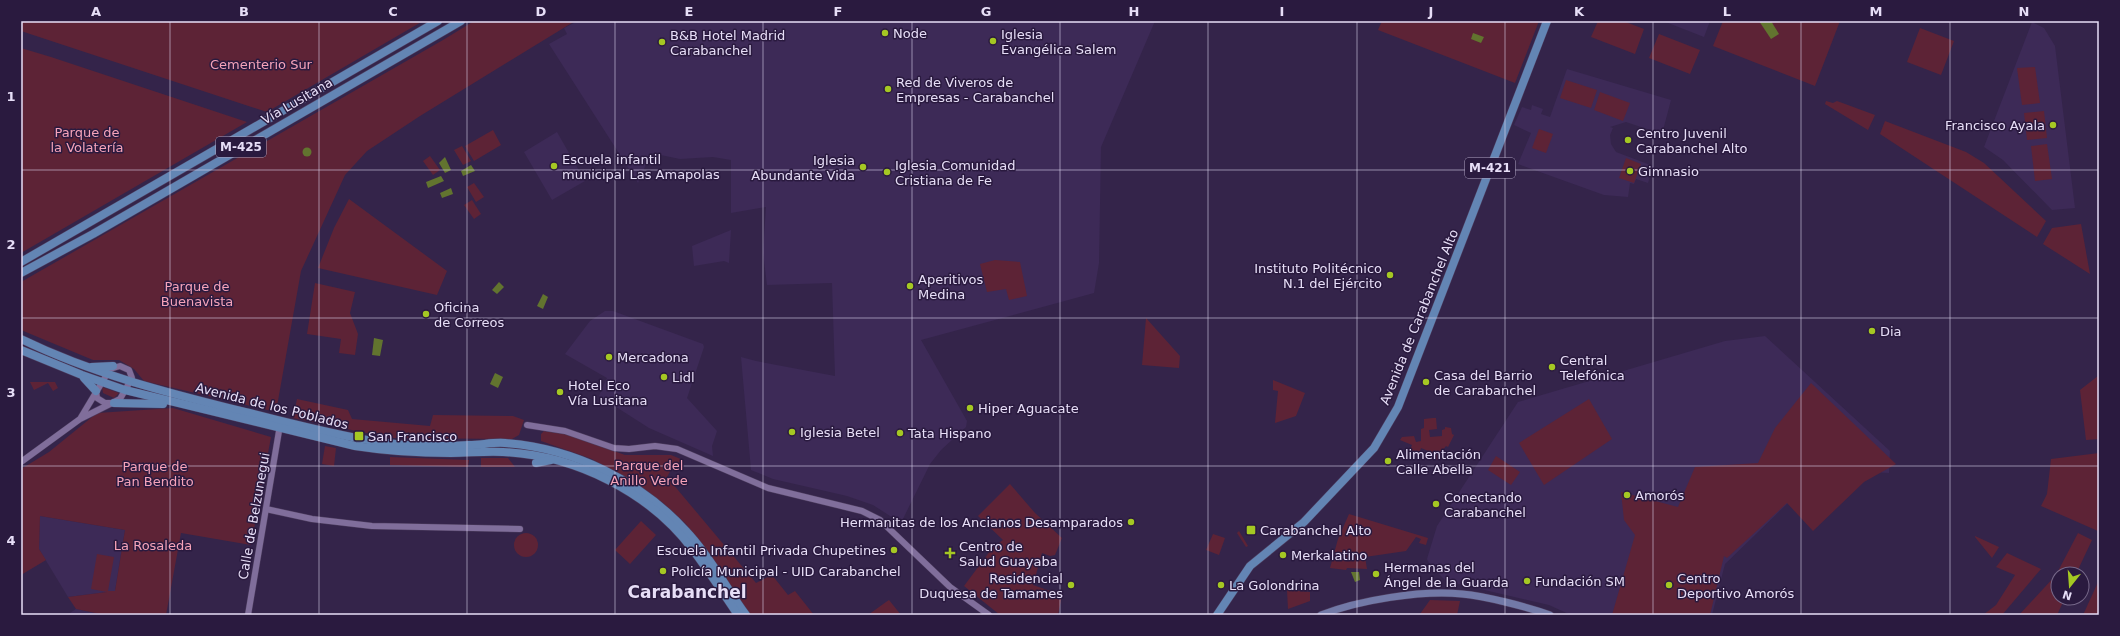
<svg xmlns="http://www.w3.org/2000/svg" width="2120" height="636" font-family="'DejaVu Sans',sans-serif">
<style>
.built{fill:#3d2a57}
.green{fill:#5d2336}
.water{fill:#62742f}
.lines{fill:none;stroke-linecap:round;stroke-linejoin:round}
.tertiary-casing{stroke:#4d3e5f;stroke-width:7}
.secondary-casing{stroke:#4d3e5f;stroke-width:8}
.primary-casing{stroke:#4d3e5f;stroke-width:9}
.tertiary{stroke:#806e9b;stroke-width:6}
.secondary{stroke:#7279a7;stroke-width:7}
.primary{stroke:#6385b4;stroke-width:8}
.grid{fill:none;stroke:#e7def7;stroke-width:1;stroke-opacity:0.55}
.poi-dot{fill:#a5c823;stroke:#2a1a3f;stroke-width:1.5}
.labels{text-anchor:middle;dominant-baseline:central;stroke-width:3;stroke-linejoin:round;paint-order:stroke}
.shield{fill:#2a1a3f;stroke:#aea3c0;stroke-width:1}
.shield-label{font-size:12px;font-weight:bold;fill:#e7def7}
.poi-label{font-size:13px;fill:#e7def7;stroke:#2a1a3f;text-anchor:start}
.park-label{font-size:13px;fill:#f6a3b9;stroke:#2a1a3f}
.street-label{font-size:13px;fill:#e7def7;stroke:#2a1a3f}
.district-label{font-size:17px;font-weight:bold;fill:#e7def7;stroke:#2a1a3f}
.neatline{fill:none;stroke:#e7def7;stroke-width:1.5}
.grid-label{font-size:13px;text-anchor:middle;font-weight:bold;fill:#e7def7}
</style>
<rect width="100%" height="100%" fill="#34244a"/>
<g class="built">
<polygon points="578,21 1155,21 1101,147 1099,263 1094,293 921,340 967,421 966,427 941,450 930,464 901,523 873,505 847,496 773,479 751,470 741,357 756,361 835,376 832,283 767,285 763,252 766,207 731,213 731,160 713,157 680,159 651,153 638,183 549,44 567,34 564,28"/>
<polygon points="1663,21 1710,21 1704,37"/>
<polygon points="2032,22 2044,28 2055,46 2075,208 2052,210 2003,160 1984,147"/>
<polygon points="1567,69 1671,100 1662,134 1626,122 1610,127 1613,128 1610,135 1611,144 1616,152 1653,166 1648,183 1636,179 1634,184 1630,183 1628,197 1604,195 1518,164 1531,133 1514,125 1522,107 1531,110 1532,105 1543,109 1541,114 1550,117"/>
<polygon points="557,132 585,181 552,200 524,152"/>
<polygon points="731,230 729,263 724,261 694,266 692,246"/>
<polygon points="605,311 613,311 703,344 704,347 687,398 717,431 712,446 713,456 649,428 599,396 607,378 565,354 590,321"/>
<polygon points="1765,336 1890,451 1889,473 1823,469 1725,564 1712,615 1571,615 1549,605 1446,581 1430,565 1427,559 1437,526 1518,402 1725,341"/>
<polygon points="40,516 125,530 115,591 68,597 39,549"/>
<polygon points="76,609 105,615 67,615"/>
</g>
<g class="green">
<polygon points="21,21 423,21 267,112 21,31"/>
<polygon points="474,21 575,21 420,116 367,151 345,175 301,271 276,412 144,381 134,369 119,360 93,360 21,330 21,282 443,40"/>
<polygon points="1382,21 1539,21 1515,83 1378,30"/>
<polygon points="1598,21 1623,21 1644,29 1635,54 1591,37"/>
<polygon points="1723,21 1840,21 1815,86 1713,46"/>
<polygon points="1920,28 1954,41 1941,75 1907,62"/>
<polygon points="1659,34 1700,50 1690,74 1649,58"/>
<polygon points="21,48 51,57 247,122 21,253"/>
<polygon points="2035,67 2040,103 2022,105 2017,68"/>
<polygon points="1566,80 1597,90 1591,108 1560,98"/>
<polygon points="1600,92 1630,103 1623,121 1594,110"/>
<polygon points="1826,101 1833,103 1837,101 1875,115 1868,130 1825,104"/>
<polygon points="2044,111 2047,138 2027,140 2024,113"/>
<polygon points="1885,121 1966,152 1984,163 2046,221 2037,237 1880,134"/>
<polygon points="1539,129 1553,134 1546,153 1532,148"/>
<polygon points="493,130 501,145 474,161 465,146"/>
<polygon points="2047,144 2052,179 2035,181 2031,146"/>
<polygon points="462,146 471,161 463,165 454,150"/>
<polygon points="430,156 440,170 433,175 423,161"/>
<polygon points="1626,158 1641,164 1634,183 1619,178"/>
<polygon points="474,183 484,197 476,202 467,187"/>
<polygon points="349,199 447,271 437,295 318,268 334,228"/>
<polygon points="472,200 481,214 474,219 464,205"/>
<polygon points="2081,224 2090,274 2043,244 2052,228"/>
<polygon points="995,260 1020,262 1027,296 1009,300 1006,289 987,292 980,264"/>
<polygon points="315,283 355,292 350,313 358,334 355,355 339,353 341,339 307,334"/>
<polygon points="1146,318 1180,356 1179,368 1142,365"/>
<polygon points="2098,376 2099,439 2086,440 2080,390"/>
<polygon points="1273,380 1305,393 1296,416 1275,423 1278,391 1273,390"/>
<polygon points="30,382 55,382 58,388 53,391 48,383 34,390"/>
<polygon points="1811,383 1896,464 1864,482 1813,531 1787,503 1727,558 1724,556 1710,615 1612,615 1635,535 1624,520 1621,492 1678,507 1695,467 1758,463 1775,428"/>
<polygon points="102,387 119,393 114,398 103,393"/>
<polygon points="297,399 348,410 352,419 430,426 433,415 513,416 524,420 519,435 512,439 391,438 293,418"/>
<polygon points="1589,399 1612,439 1544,485 1519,443"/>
<polygon points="173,408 271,437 251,545 181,533 166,615 105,615 76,609 68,597 107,592 91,589 97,554 114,557 108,591 115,591 125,530 40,516 39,549 46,560 21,575 21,469 49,452 97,413"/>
<polygon points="1433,418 1436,418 1437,429 1429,430 1430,437 1442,436 1442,430 1445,429 1445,427 1451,428 1452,434 1454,435 1448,447 1446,446 1442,451 1444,453 1443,457 1439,456 1438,460 1431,457 1433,453 1421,448 1419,454 1410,450 1412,445 1400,440 1402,437 1414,436 1416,442 1421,441 1421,429 1424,428 1424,419"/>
<polygon points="544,431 566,434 625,455 671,455 683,460 671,470 667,477 756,583 772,575 788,595 795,591 814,615 750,615 686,524 662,502 592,459 541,441 541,434"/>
<polygon points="325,446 336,448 334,466 322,464"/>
<polygon points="2099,453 2098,531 2041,506 2047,494 2051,459"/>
<polygon points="1496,456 1520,472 1511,485 1488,470"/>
<polygon points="390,457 469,460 468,467 390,465"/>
<polygon points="481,458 508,458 515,467 481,467"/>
<polygon points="1010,484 1035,513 1062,538 1055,555 1050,556 1042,553 1033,585 1062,595 1058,615 1000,615 964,586 993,547 1003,540 978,516"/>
<polygon points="1349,514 1428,538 1426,545 1419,543 1421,539 1416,537 1406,551 1365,557 1367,569 1347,568 1346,570 1330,568 1338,539"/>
<polygon points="641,521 656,535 630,564 615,550"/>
<polygon points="1239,531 1248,546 1246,547 1237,533"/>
<circle cx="526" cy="545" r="12"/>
<polygon points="2078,533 2092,540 2076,574 2058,574 2058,598 2065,598 2057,615 2019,615 2056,575"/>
<polygon points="1213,534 1225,538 1219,555 1206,550"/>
<polygon points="1975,536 1999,547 1992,558 1975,537"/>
<polygon points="2007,553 2041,569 2002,615 1983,615 1996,605 2015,575 1996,567"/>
<polygon points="2099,580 2099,615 2083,615"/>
<polygon points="1287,590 1310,592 1310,601 1288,609"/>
<polygon points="889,600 901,615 868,615 886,602"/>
<polygon points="1430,600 1460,601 1457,615 1420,614"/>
</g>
<g class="water">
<polygon points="1759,21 1771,21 1779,34 1771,39"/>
<polygon points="1473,33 1484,37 1481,43 1471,39"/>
<circle cx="307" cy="152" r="4.5"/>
<polygon points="445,157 451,170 445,173 439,163"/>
<polygon points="471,165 475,171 463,176 461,171"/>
<polygon points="441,176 444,181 428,188 426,182"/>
<polygon points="451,188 453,194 442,198 440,193"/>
<polygon points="499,282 504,287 497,294 492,290"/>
<polygon points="543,294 548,297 543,309 537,306"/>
<polygon points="374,338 383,340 380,356 372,355"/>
<polygon points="495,373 503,377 498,388 490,384"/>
<polygon points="1351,572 1359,572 1360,580 1355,582"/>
</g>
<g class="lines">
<g class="tertiary-casing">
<g id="tertiary">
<polyline points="96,391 97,398 105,403 112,403"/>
<polyline points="527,425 565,431 614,448 629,449 655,446 677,449 768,488 862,511 880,520 950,587 989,615"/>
<polyline points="21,462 80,419 120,399 132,378 129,370 120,366 110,369 80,419"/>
<polyline points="266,509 312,519 372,526 520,529"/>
<polyline points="248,615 280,425"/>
</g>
</g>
<g class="secondary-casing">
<path id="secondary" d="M1321,615C1359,600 1421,590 1462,594C1485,596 1528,607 1550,615"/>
</g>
<g class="primary-casing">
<g id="primary">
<polyline points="21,262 438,21"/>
<polyline points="21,273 93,234 461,21"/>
<path d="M21,339C93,374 168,393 245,412C290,423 334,435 379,442C405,446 442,447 469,445C481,445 493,442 505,443C574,448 641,481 687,532C710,556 726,588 746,615"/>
<path d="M21,350L82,375L125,390L355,446C387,451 419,453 451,453C468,453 485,451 503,452C575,455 650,492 693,550C709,571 723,593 738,615"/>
<polyline points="92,367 113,366"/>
<polyline points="84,378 96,391"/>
<polyline points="114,403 163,404"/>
<polyline points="536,463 551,460"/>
<polyline points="1217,615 1250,566 1304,522 1374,448 1398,407 1547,21"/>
</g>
</g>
<use href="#tertiary" class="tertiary"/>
<use href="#secondary" class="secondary"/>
<use href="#primary" class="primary"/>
</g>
<path class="grid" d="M170,21V615M319,21V615M467,21V615M615,21V615M763,21V615M912,21V615M1060,21V615M1208,21V615M1357,21V615M1505,21V615M1653,21V615M1801,21V615M1950,21V615M21,170H2099M21,318H2099M21,466H2099"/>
<g class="poi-dot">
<circle cx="885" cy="33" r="4"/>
<circle cx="993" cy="41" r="4"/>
<circle cx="662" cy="42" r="4"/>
<circle cx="888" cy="89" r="4"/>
<circle cx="2053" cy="125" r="4"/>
<circle cx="1628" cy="140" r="4"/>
<circle cx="554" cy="166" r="4"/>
<circle cx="863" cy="167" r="4"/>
<circle cx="1630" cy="171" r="4"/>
<circle cx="887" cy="172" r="4"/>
<circle cx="1390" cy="275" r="4"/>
<circle cx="910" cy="286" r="4"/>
<circle cx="426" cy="314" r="4"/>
<circle cx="1872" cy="331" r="4"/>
<circle cx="609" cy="357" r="4"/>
<circle cx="1552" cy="367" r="4"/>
<circle cx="664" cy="377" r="4"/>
<circle cx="1426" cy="382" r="4"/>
<circle cx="560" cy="392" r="4"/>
<circle cx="970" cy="408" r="4"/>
<circle cx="792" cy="432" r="4"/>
<circle cx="900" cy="433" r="4"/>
<rect x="354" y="431" width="10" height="10" rx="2"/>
<circle cx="1388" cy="461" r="4"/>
<circle cx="1627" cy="495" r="4"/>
<circle cx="1436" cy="504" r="4"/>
<circle cx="1131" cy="522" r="4"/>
<rect x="1246" y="525" width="10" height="10" rx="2"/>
<circle cx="894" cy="550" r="4"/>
<path d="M948 547h4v4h4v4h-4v4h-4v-4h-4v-4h4z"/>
<circle cx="1283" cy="555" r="4"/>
<circle cx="663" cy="571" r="4"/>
<circle cx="1376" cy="574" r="4"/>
<circle cx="1527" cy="581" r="4"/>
<circle cx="1071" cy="585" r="4"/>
<circle cx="1221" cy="585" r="4"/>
<circle cx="1669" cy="585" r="4"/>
</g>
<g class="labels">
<g class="shield">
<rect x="216" y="137" width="50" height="20" rx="3"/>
<rect x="1465" y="158" width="50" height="20" rx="3"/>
</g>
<g class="shield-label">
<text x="241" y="147">M-425</text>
<text x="1490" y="168">M-421</text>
</g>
<g class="poi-label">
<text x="893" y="33">Node</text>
<text x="1001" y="34">Iglesia<tspan x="1001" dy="15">Evangélica Salem</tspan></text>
<text x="670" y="35">B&amp;B Hotel Madrid<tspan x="670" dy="15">Carabanchel</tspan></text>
<text x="896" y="82">Red de Viveros de<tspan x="896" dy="15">Empresas - Carabanchel</tspan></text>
<text x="2045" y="125" text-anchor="end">Francisco Ayala</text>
<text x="1636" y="133">Centro Juvenil<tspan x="1636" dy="15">Carabanchel Alto</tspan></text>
<text x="562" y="159">Escuela infantil<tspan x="562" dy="15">municipal Las Amapolas</tspan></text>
<text x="855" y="160" text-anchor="end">Iglesia<tspan x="855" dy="15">Abundante Vida</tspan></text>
<text x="895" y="165">Iglesia Comunidad<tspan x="895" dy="15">Cristiana de Fe</tspan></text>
<text x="1638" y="171">Gimnasio</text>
<text x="1382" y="268" text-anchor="end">Instituto Politécnico<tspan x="1382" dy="15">N.1 del Ejército</tspan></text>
<text x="918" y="279">Aperitivos<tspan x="918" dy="15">Medina</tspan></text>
<text x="434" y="307">Oficina<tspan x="434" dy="15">de Correos</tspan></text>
<text x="1880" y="331">Dia</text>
<text x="617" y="357">Mercadona</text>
<text x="1560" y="360">Central<tspan x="1560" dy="15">Telefónica</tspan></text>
<text x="1434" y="375">Casa del Barrio<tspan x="1434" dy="15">de Carabanchel</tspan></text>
<text x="672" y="377">Lidl</text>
<text x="568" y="385">Hotel Eco<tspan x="568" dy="15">Vía Lusitana</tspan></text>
<text x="978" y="408">Hiper Aguacate</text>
<text x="800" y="432">Iglesia Betel</text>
<text x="908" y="433">Tata Hispano</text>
<text x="368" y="436">San Francisco</text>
<text x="1396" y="454">Alimentación<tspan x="1396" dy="15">Calle Abella</tspan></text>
<text x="1635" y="495">Amorós</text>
<text x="1444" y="497">Conectando<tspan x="1444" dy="15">Carabanchel</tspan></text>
<text x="1123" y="522" text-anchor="end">Hermanitas de los Ancianos Desamparados</text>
<text x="1260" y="530">Carabanchel Alto</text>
<text x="959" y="546">Centro de<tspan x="959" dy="15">Salud Guayaba</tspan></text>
<text x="886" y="550" text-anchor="end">Escuela Infantil Privada Chupetines</text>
<text x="1291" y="555">Merkalatino</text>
<text x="1384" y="567">Hermanas del<tspan x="1384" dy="15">Ángel de la Guarda</tspan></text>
<text x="671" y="571">Policía Municipal - UID Carabanchel</text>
<text x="1063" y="578" text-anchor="end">Residencial<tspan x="1063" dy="15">Duquesa de Tamames</tspan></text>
<text x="1677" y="578">Centro<tspan x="1677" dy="15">Deportivo Amorós</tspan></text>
<text x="1535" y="581">Fundación SM</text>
<text x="1229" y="585">La Golondrina</text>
</g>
<g class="park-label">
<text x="261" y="64">Cementerio Sur</text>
<text x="87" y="132">Parque de<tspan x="87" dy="15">la Volatería</tspan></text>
<text x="197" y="286">Parque de<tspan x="197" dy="15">Buenavista</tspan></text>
<text x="649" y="465">Parque del<tspan x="649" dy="15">Anillo Verde</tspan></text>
<text x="155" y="466">Parque de<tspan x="155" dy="15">Pan Bendito</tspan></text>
<text x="153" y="545">La Rosaleda</text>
</g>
<g class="street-label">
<text transform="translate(297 101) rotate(-30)">Vía Lusitana</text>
<text transform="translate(1419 317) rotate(-68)">Avenida de Carabanchel Alto</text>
<text transform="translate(272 406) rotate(14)">Avenida de los Poblados</text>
<text transform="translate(254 516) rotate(-80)">Calle de Belzunegui</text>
</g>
<g class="district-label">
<text x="687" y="592">Carabanchel</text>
</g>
</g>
<rect width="2120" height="636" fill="none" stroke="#2a1a3f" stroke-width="44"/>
<g transform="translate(2070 586) rotate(197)"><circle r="19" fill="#2a1a3f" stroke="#766889"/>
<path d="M0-3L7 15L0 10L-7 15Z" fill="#a5c823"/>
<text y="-6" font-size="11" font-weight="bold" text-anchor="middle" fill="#e7def7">N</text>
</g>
<rect x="22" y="22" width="2076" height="592" class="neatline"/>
<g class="grid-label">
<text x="96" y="16">A</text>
<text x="244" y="16">B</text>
<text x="393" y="16">C</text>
<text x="541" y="16">D</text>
<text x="689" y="16">E</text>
<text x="838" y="16">F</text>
<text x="986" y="16">G</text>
<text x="1134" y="16">H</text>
<text x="1282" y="16">I</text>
<text x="1431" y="16">J</text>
<text x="1579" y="16">K</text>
<text x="1727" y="16">L</text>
<text x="1876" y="16">M</text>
<text x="2024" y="16">N</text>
<text x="11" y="101">1</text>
<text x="11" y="249">2</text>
<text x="11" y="397">3</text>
<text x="11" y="545">4</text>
</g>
</svg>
